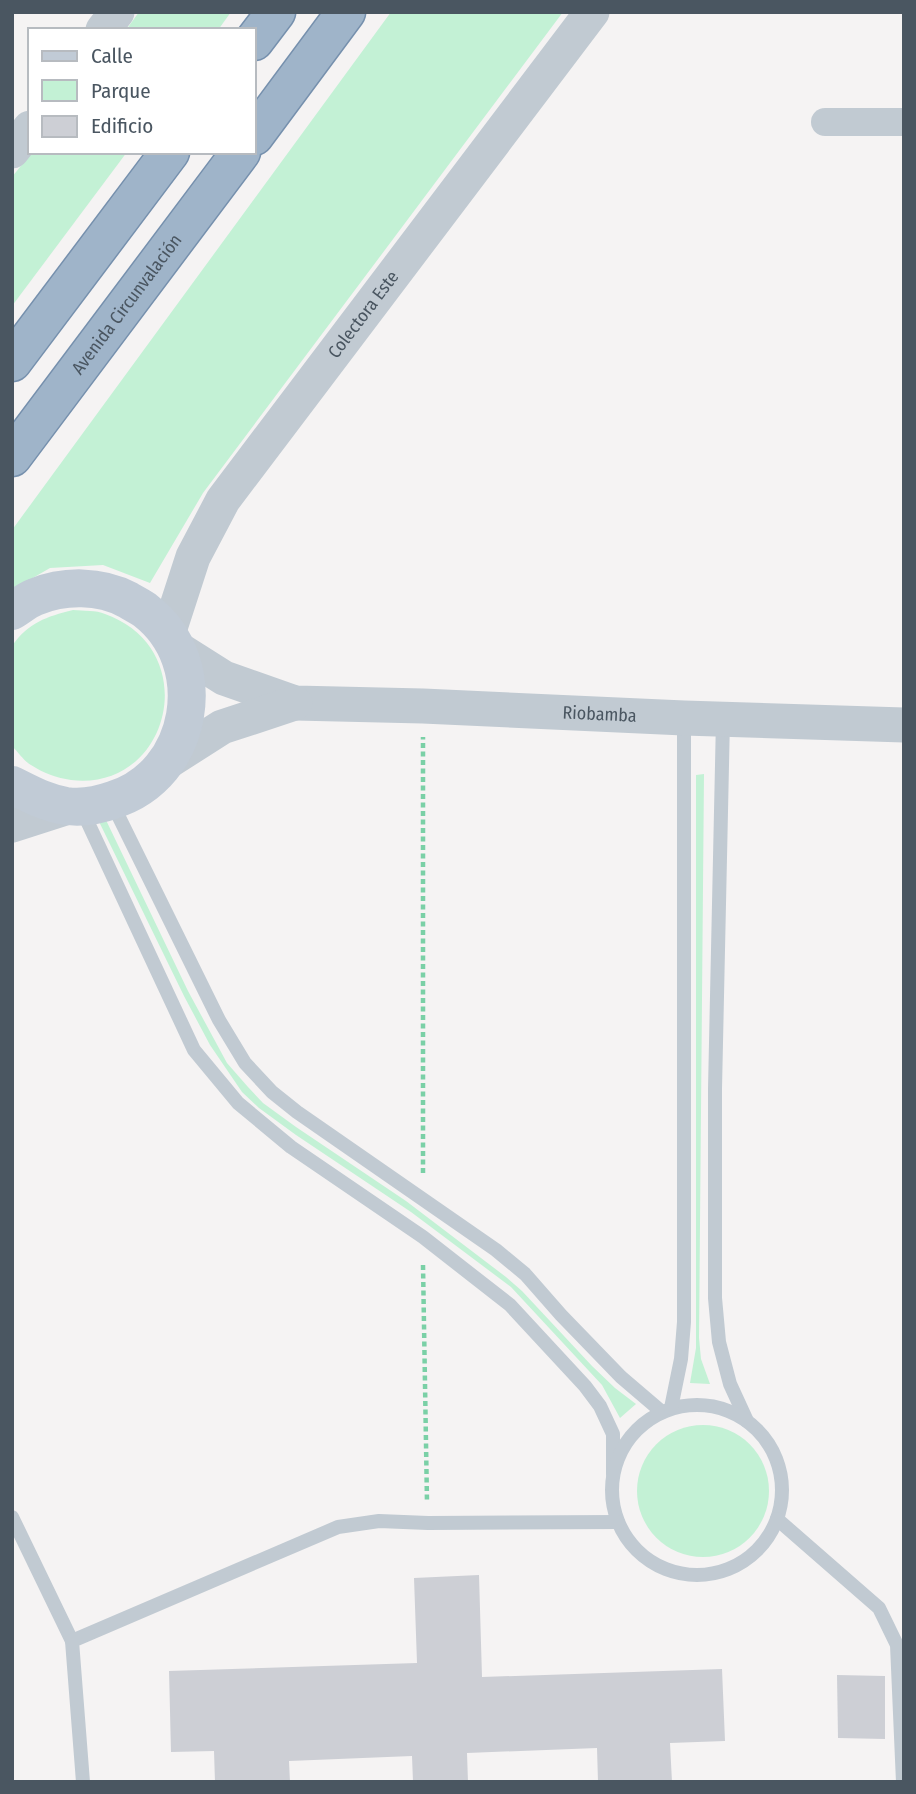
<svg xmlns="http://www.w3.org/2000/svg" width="916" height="1794" font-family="'Fira Sans Condensed',sans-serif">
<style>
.green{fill:#c3f1d5}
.building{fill:#cdcfd5}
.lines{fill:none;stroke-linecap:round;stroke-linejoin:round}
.trunk-casing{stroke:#7690ad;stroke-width:41}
.path{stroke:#7ad0a6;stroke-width:4.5;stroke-dasharray:5 3.5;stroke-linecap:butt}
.service{stroke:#c1cad2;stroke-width:14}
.minor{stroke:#c1cad2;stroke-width:28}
.tertiary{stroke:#c1cad2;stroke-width:35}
.secondary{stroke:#c1cbd6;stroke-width:38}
.trunk{stroke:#9fb4c9;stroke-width:38}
.labels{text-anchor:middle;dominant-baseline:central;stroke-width:7;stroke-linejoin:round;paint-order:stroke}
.street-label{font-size:18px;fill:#4a5661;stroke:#fff}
</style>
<rect width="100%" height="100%" fill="#f5f3f3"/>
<g class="green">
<polygon points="139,12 231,12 218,30 126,30"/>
<polygon points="391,12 563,12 203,493 150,583 103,565 50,568 12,590 12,530"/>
<polygon points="32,152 127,152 12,306 12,177"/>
<path d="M73,610C84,611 96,610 105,614C205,650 170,792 71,780C57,778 43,773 31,765C24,761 18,752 12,746V646C29,622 46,617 73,610Z"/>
<polygon points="704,774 699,1338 701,1359 710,1384 690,1383 696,1348 696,775"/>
<polygon points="93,793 188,991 227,1063 248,1087 263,1103 296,1127 406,1201 506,1277 522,1291 592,1366 615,1388 636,1404 620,1418 602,1385 511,1287 411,1212 296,1135 259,1108 242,1092 210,1045 184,996 87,797"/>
<circle cx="703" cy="1491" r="66"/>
</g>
<g class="building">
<polygon points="479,1575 482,1677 722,1669 725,1741 670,1743 672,1782 598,1782 597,1748 467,1753 468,1782 413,1782 412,1756 289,1761 290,1782 215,1782 214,1751 171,1752 169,1671 417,1663 414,1578"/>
<polygon points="837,1675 885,1676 885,1739 838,1738"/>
</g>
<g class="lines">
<g class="trunk-casing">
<g id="trunk">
<polyline points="254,41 276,12"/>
<polyline points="254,136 346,12"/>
<polyline points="12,362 170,152"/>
<path id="s3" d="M12,457L241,152"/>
</g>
</g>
<g class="path">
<polyline points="423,1173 423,737"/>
<polyline points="423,1265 427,1502"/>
</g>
<g class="service">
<polyline points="723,719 715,1089 715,1298 719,1342 730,1384 747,1421"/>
<polyline points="112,803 219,1020 245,1063 272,1092 297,1112 496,1250 525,1274 561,1315 621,1377 662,1412"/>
<polyline points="82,810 194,1050 238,1103 291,1147 423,1237 510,1305 585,1386 600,1406 613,1434 613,1474"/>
<circle cx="697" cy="1490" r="85"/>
<polyline points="671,1408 681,1359 684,1322 684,718"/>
<polyline points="12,1517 72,1641"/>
<polyline points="777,1519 879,1608 897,1645 903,1782"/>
<polyline points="83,1782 72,1641 338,1527 379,1521 428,1523 618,1522"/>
</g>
<polyline class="minor" points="825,122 904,122"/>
<g class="tertiary">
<polyline points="103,30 117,12"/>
<polyline points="12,151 30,128"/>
<path id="s1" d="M168,634L193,557L223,500L592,12"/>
<path id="s2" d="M175,647L224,678L295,703L423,706L684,718L904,725"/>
<polyline points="164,764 222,727 295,703"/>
<polyline points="12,825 68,807"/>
</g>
<path class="secondary" d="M12,611C20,606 27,600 35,597C64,585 100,585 128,600C134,604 141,607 146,611C213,663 194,775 113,800C99,805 82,808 66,806C46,803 30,794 12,785"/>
<use href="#trunk" class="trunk"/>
</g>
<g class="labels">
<g class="street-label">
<text stroke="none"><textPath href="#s3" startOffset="191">Avenida Circunvalación</textPath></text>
<text stroke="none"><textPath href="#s1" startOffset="378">Colectora Este</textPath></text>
<text stroke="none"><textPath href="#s2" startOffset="438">Riobamba</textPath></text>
</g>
</g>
<rect width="916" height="1794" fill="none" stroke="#4a5661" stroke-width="28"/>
<rect x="28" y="28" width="228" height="126" fill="#ffffff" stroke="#b7bbc0" stroke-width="2"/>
<rect x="42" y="51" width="35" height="10" fill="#c1cbd6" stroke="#b7bbc0" stroke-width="2"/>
<text x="91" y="63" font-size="21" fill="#4a5661">Calle</text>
<rect x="42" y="80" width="35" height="21" fill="#c3f1d5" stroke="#b7bbc0" stroke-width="2"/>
<text x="91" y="98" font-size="21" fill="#4a5661">Parque</text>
<rect x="42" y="116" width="35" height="21" fill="#cdcfd5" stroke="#b7bbc0" stroke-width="2"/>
<text x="91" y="133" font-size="21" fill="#4a5661">Edificio</text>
</svg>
